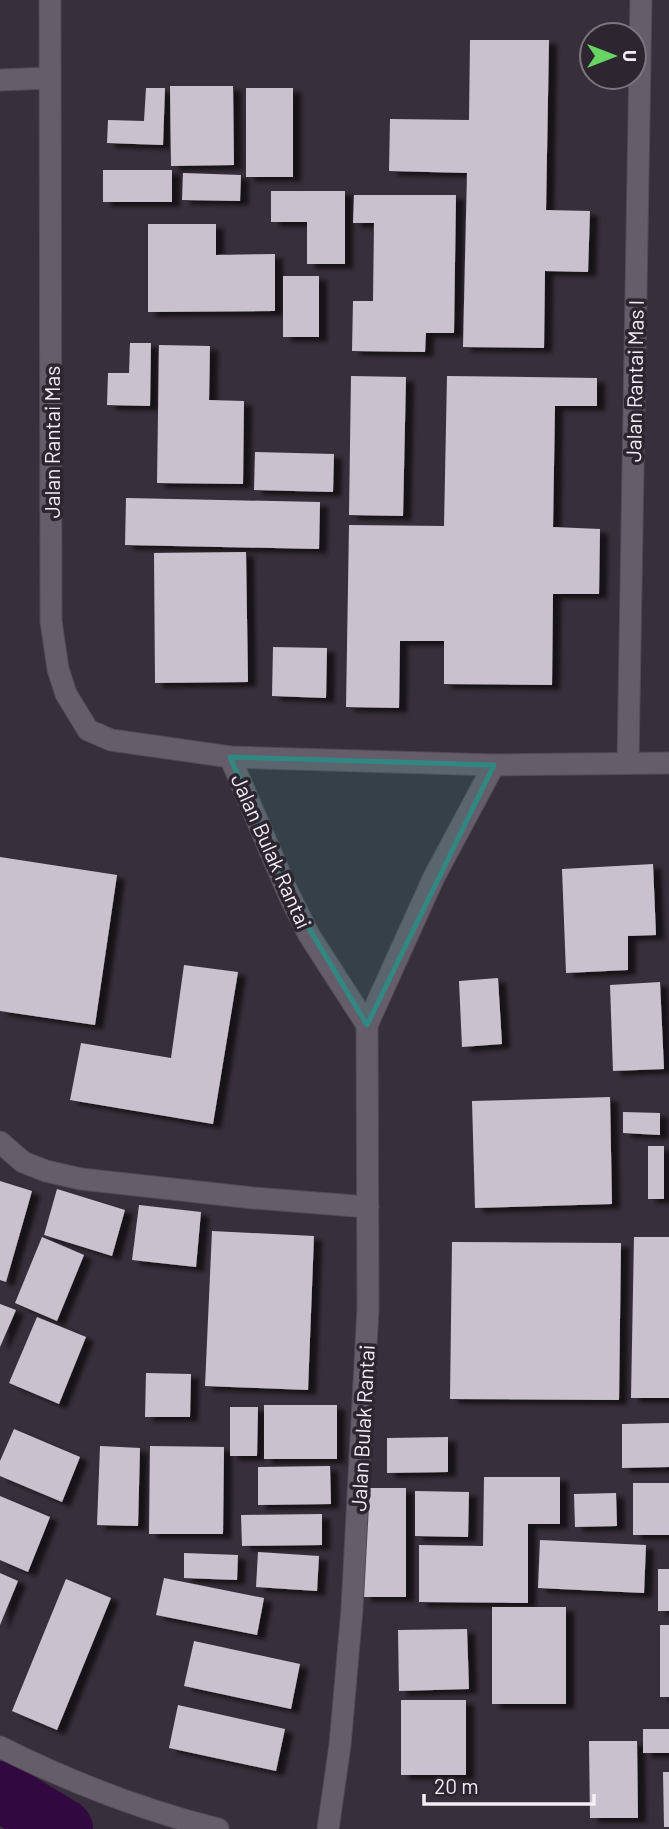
<svg xmlns="http://www.w3.org/2000/svg" width="669" height="1829" font-family="Barlow,sans-serif">
<style>
.lines{fill:none;stroke-linecap:round;stroke-linejoin:round}
.canal{stroke:#31083f;stroke-width:60}
.building{fill:#cac1cf;filter:url(#shadow)}
.street-casing{stroke:#514b55;stroke-width:23}
.street{stroke:#665d6a;stroke-width:21}
.marked{fill:#318882;fill-opacity:0.2;stroke:#318882;stroke-width:5;stroke-linejoin:round}
.labels{text-anchor:middle;dominant-baseline:central;stroke-width:7;stroke-linejoin:round;paint-order:stroke}
.street-label{font-size:21px;fill:#f4eff6;stroke:#2d2530}
</style>
<defs>
<filter id="shadow"><feDropShadow dx="8" dy="4.5" stdDeviation="2" flood-color="#0009"/></filter>
</defs>
<rect width="100%" height="100%" fill="#372f3b"/>
<g class="lines">
<polyline class="canal" points="0,1791 63,1829"/>
</g>
<g class="building">
<polygon points="470,40 549,40 546,210 590,211 588,272 545,271 544,348 463,347 467,173 389,171 390,119 469,120"/>
<polygon points="170,86 233,86 234,165 171,166"/>
<polygon points="146,88 165,88 163,145 107,143 108,120 144,121"/>
<rect x="246" y="88" width="47" height="89"/>
<rect x="103" y="170" width="69" height="32"/>
<polygon points="183,173 241,175 240,201 182,200"/>
<polygon points="271,191 345,191 345,264 307,264 307,222 271,222"/>
<polygon points="354,195 456,195 454,333 426,333 425,352 352,351 353,301 373,301 374,223 353,223"/>
<polygon points="148,224 216,224 216,255 275,254 275,311 148,312"/>
<rect x="283" y="276" width="36" height="61"/>
<polygon points="130,343 151,343 150,406 107,405 108,373 129,373"/>
<polygon points="159,345 210,346 209,400 244,401 243,484 157,483"/>
<polygon points="351,376 406,377 403,516 349,515"/>
<polygon points="447,376 597,378 597,406 555,406 553,527 600,529 599,594 553,594 552,685 444,684 444,641 400,641 399,708 346,707 349,525 444,526"/>
<polygon points="255,452 334,454 333,492 254,490"/>
<polygon points="126,498 320,502 319,549 125,545"/>
<polygon points="246,552 248,682 155,683 154,553"/>
<polygon points="273,647 327,648 326,698 272,696"/>
<polygon points="0,857 117,875 95,1025 0,1011"/>
<polygon points="653,864 656,935 628,936 628,970 566,973 562,869"/>
<polygon points="184,965 238,972 213,1124 70,1100 81,1043 171,1058"/>
<polygon points="498,978 502,1044 462,1047 459,981"/>
<polygon points="660,982 664,1069 613,1071 610,985"/>
<polygon points="610,1097 612,1204 475,1208 472,1101"/>
<polygon points="623,1112 660,1113 660,1135 623,1133"/>
<rect x="648" y="1146" width="16" height="53"/>
<polygon points="0,1181 32,1191 6,1282 0,1280"/>
<polygon points="57,1189 125,1210 112,1256 44,1235"/>
<polygon points="139,1205 201,1212 196,1267 132,1260"/>
<polygon points="212,1231 314,1236 308,1390 205,1386"/>
<polygon points="42,1237 84,1255 57,1321 15,1303"/>
<polygon points="634,1237 669,1237 669,1398 631,1398"/>
<polygon points="452,1242 621,1243 619,1400 450,1399"/>
<polygon points="0,1304 16,1310 0,1347"/>
<polygon points="37,1317 86,1337 59,1404 9,1383"/>
<polygon points="146,1373 191,1374 190,1417 145,1417"/>
<rect x="264" y="1405" width="73" height="54"/>
<polygon points="230,1407 258,1407 257,1456 230,1456"/>
<polygon points="669,1423 669,1467 622,1468 622,1424"/>
<polygon points="14,1429 80,1457 62,1502 0,1476 0,1461"/>
<polygon points="448,1437 448,1472 387,1473 387,1438"/>
<polygon points="100,1446 140,1448 138,1526 97,1525"/>
<polygon points="150,1446 224,1447 223,1534 149,1534"/>
<polygon points="330,1466 331,1504 258,1505 258,1467"/>
<polygon points="484,1477 560,1477 560,1524 528,1524 528,1603 419,1602 419,1545 483,1546"/>
<rect x="633" y="1483" width="36" height="52"/>
<rect x="363" y="1488" width="43" height="109"/>
<polygon points="415,1491 469,1492 468,1537 415,1536"/>
<polygon points="616,1493 617,1526 575,1527 574,1494"/>
<polygon points="0,1496 50,1517 28,1572 0,1560"/>
<polygon points="322,1514 322,1545 242,1546 241,1515"/>
<polygon points="540,1540 646,1545 644,1593 538,1588"/>
<polygon points="258,1552 319,1556 317,1591 256,1587"/>
<polygon points="184,1553 238,1555 237,1580 184,1578"/>
<rect x="658" y="1569" width="11" height="42"/>
<polygon points="0,1573 18,1581 0,1625"/>
<polygon points="164,1578 264,1598 257,1635 156,1615"/>
<polygon points="66,1579 111,1598 57,1730 12,1711"/>
<rect x="492" y="1607" width="74" height="97"/>
<rect x="660" y="1625" width="9" height="72"/>
<polygon points="467,1629 469,1689 399,1691 398,1630"/>
<polygon points="194,1641 300,1664 291,1709 184,1686"/>
<rect x="401" y="1700" width="65" height="75"/>
<polygon points="178,1705 285,1729 276,1771 169,1748"/>
<rect x="643" y="1729" width="26" height="24"/>
<polygon points="589,1741 637,1741 638,1818 590,1818"/>
<polygon points="663,1772 669,1772 669,1827 664,1827"/>
</g>
<g class="lines">
<g class="street-casing">
<g id="street">
<polyline points="50,0 51,621 58,669 66,694 88,730 111,740 230,757 494,765 669,763"/>
<polyline points="0,80 49,78"/>
<polyline points="230,757 289,895 309,935 367,1025"/>
<polyline points="628,762 641,0"/>
<polyline points="0,1142 23,1162 46,1171 81,1179 253,1198 368,1207"/>
<path d="M0,1747C70,1782 142,1810 218,1829"/>
<polyline points="328,1829 340,1745 352,1609 368,1308 367,1025 434,877 494,765"/>
</g>
</g>
<use href="#street" class="street"/>
</g>
<path class="marked" d="M230,757L494,765L367,1025L289,895Z"/>
<g class="labels">
<g class="street-label">
<text transform="translate(634 381) rotate(-89)">Jalan Rantai Mas I</text>
<text transform="translate(51 442) rotate(-90)">Jalan Rantai Mas</text>
<text transform="translate(272 851) rotate(66)">Jalan Bulak Rantai</text>
<text transform="translate(362 1428) rotate(-87)">Jalan Bulak Rantai</text>
</g>
</g>
<g transform="translate(613 56) rotate(90)"><circle r="33" fill="#2d2530" stroke="#7d767f" stroke-width="2"/>
<path d="M0-5L12 26L0 18L-12 26Z" fill="#68d465"/>
<text y="-10" font-size="19" font-weight="bold" text-anchor="middle" fill="#f4eff6">U</text>
</g>
<path d="M424 1794v10h170v-10" fill="none" stroke="#f4eff6" stroke-width="3.5"/>
<text x="434" y="1794" font-size="21" fill="#f4eff6" stroke="#2d2530" stroke-width="5" paint-order="stroke">20 m</text>
</svg>
